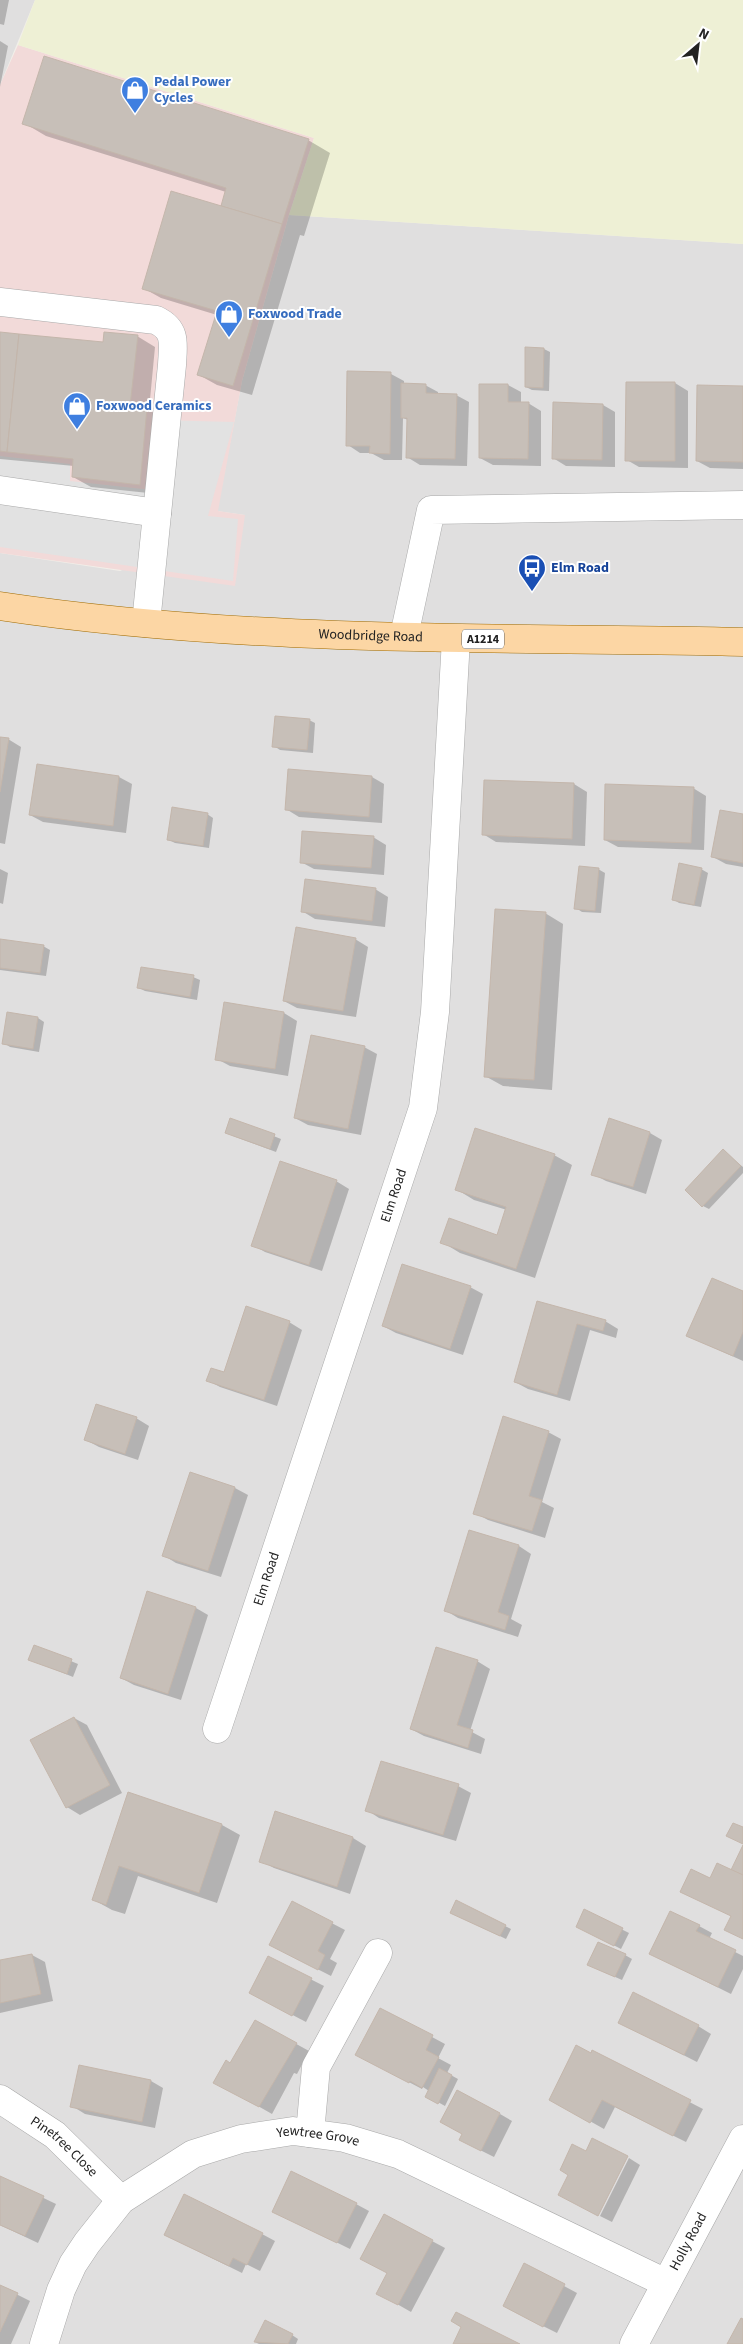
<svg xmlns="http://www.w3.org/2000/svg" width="743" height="2344" font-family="'Source Sans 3',sans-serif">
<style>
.residential{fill:#e0dfdf}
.commercial{fill:#f2dad9}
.farmland{fill:#eef0d5}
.parking{fill:#e2e2e2}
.shadow{fill:#0003}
.building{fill:#c7bfb8;stroke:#c4b6ab}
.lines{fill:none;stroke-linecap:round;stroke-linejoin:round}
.minor-casing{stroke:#a9a9a9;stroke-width:29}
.major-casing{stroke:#a06b00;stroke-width:29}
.minor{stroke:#fff;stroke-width:28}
.major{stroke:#fcd6a4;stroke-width:28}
.labels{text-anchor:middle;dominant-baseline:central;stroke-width:4;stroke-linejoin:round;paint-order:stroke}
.shield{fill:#fff;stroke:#646464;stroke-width:1}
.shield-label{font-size:12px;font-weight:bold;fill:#222}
.shop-label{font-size:14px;font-weight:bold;fill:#366cbe;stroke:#fff;text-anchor:start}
.transit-label{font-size:14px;font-weight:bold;fill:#164399;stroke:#fff;text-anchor:start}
.street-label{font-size:14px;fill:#222;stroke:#fff}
</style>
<rect width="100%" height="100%" fill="#f2efe9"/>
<g class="residential">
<polygon points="0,0 35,0 0,85"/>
<polygon points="289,215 743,244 743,2344 0,2344 0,553 120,571 245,515 217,511 242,381"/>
</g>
<polygon class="commercial" points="18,45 314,138 289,215 242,381 218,511 245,515 235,586 0,553 0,85"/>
<polygon class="farmland" points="35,0 743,0 743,244 289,215 314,138 18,45"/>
<polygon class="parking" points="156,420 234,422 208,516 238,519 233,581 0,547 0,456 70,464 70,481 152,490"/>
<g class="shadow">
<polygon points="0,0 9,0 4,25 0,24"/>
<polygon points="0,41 8,46 0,87"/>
<polygon points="24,123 308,140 330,153 304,236 300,235 252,395 217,385 199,375 217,315 161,298 143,288 222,207 226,192 46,136"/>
<polygon points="0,333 104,343 137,336 155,347 149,410 165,420 158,494 91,487 73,477 74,466 0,459"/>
<polygon points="544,349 550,352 549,391 532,390 526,387"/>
<polygon points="391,374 404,381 404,384 425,385 438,392 438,394 456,395 469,402 467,466 420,465 407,457 408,420 403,418 402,460 384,460 371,453 360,453 348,445"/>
<polygon points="627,383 675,383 688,391 688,468 639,467 627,460"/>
<polygon points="480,385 508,385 521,392 521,403 528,403 541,411 541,466 493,465 480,458"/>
<polygon points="743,387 743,469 710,468 697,461"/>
<polygon points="603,405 615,412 615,467 566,466 553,458"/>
<polygon points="309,720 315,723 313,753 280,750 274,746"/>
<polygon points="0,738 8,739 21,747 5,844 0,843"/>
<polygon points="38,766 119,777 132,784 126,833 43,822 30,815"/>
<polygon points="372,777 384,784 382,823 299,817 286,809"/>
<polygon points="574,784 587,792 585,846 496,842 483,834"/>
<polygon points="693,788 706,796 704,850 618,847 605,840"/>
<polygon points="207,814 213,818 209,848 175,843 169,840"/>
<polygon points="743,816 743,867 726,864 713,857"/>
<polygon points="373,837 386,845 384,875 314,869 301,862"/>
<polygon points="0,869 8,873 3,904 0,903"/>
<polygon points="598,869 605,873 601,913 582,912 576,908"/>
<polygon points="701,869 708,873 701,907 679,903 673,899"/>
<polygon points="375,889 388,897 385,927 315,919 302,911"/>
<polygon points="545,913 563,924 552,1090 503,1086 485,1076"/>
<polygon points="355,939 368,947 356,1017 297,1008 284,1001"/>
<polygon points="0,940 43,946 50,950 46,976 0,970"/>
<polygon points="193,977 200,980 197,1000 145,991 139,988"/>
<polygon points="8,1013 38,1018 44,1022 39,1052 10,1047 4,1043"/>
<polygon points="284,1013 297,1021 288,1076 230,1066 217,1059"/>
<polygon points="364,1047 377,1054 361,1135 308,1125 295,1118"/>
<polygon points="231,1119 281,1139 276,1152 233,1136"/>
<polygon points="650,1133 662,1140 646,1194 606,1181 593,1174"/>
<polygon points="723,1151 743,1167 743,1173 709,1209 703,1206"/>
<polygon points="554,1155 572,1165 535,1278 460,1253 442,1242 498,1236 507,1210 474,1200 456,1189"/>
<polygon points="336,1181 349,1189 322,1271 265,1252 253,1245"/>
<polygon points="470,1287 483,1294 463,1355 396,1333 383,1326"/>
<polygon points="743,1293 743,1361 688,1336"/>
<polygon points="538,1302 605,1321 618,1329 616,1338 590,1330 570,1401 528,1389 515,1382"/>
<polygon points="289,1322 302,1330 277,1406 220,1387 207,1380 225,1374"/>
<polygon points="136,1418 149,1426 138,1460 99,1447 86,1440"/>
<polygon points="548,1432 561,1439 542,1502 554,1508 545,1538 488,1520 475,1513"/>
<polygon points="191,1473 235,1488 248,1495 221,1577 176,1563 163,1555"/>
<polygon points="470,1531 519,1546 531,1554 511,1619 522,1625 518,1637 458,1618 445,1610"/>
<polygon points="196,1608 208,1615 181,1700 134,1685 121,1678"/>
<polygon points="34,1646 78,1664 73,1677 29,1659"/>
<polygon points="477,1661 490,1669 470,1731 485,1739 481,1754 424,1736 411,1729"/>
<polygon points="74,1718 87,1725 122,1793 80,1815 67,1807"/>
<polygon points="458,1786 471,1793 456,1841 379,1818 367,1810"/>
<polygon points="129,1794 222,1825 240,1835 217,1903 138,1876 125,1914 112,1910 94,1900"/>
<polygon points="276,1813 353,1838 366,1846 350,1894 274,1868 261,1861"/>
<polygon points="293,1903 345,1930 330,1959 337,1963 331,1976 284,1952"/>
<polygon points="585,1911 629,1933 621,1949 584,1930"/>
<polygon points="458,1916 505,1926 511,1929 506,1939"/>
<polygon points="699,1926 712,1933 709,1939 743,1956 743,1969 731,1994 651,1954"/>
<polygon points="32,1955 45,1962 53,2001 0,2013 0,1962"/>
<polygon points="625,1955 632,1959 622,1980 595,1968"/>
<polygon points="269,1958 324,1986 306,2022 264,2000"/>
<polygon points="380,2009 445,2044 438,2058 451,2065 447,2073 458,2079 445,2106 427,2096 429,2091 423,2087 422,2089 369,2061"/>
<polygon points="255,2021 309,2051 297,2074 294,2073 272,2114 228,2089 231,2065"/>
<polygon points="698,2026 711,2034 697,2062 632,2029"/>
<polygon points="592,2052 703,2109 686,2142 615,2107 604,2129 563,2106"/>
<polygon points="151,2081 163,2088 155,2128 85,2114 72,2106"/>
<polygon points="500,2114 512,2121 494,2157 474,2147"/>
<polygon points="629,2158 640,2165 612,2222 600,2216"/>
<polygon points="0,2177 56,2204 38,2243 0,2225"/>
<polygon points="356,2204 369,2211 350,2249 273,2211"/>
<polygon points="262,2234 275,2241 260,2271 246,2264 242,2273 165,2235"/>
<polygon points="432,2241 445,2248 411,2312 390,2300 389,2273"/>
<polygon points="525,2265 577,2293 557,2333 517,2313"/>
<polygon points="0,2286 30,2301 11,2344 0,2344"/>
<polygon points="292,2335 298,2339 296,2344 259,2344 255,2342"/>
</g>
<g class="building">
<polygon points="44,56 309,139 282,224 221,206 226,188 22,124"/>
<polygon points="171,191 282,224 233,386 197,375 217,311 142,289"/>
<polygon points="0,332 19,334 7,452 0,451"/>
<polygon points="104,332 138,335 130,406 147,408 140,485 72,477 73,459 7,452 19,334 103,342"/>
<polygon points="525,347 544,348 543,388 525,387"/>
<polygon points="347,371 391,372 390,454 369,453 370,446 346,446"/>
<polygon points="626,382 675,382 675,461 625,461"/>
<polygon points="401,383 426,384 426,393 457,394 455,459 406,458 407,418 401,418"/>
<polygon points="479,384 508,384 508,402 529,402 528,459 479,458"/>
<polygon points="697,385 743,386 743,462 696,461"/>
<polygon points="553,402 603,404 602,460 552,459"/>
<polygon points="275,716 310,719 307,750 272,747"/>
<polygon points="0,737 9,738 0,792"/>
<polygon points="37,764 119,776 113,826 29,815"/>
<polygon points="288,769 372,776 369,817 285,810"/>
<polygon points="484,780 574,783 572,839 482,835"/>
<polygon points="605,784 694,787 691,843 604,840"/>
<polygon points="172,807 208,813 203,846 167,840"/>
<polygon points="720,810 743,814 743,863 711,857"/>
<polygon points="302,831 374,836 371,868 300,863"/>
<polygon points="679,863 702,868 694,905 672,900"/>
<polygon points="579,866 599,868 595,911 574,909"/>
<polygon points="305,879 376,888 372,921 301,912"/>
<polygon points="495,909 546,912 534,1080 484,1077"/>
<polygon points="296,927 356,938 343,1011 283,1001"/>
<polygon points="0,939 44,945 40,973 0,968"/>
<polygon points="141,967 194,975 190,997 137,988"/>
<polygon points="224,1002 284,1012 275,1069 215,1060"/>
<polygon points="7,1012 38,1017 33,1049 2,1044"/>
<polygon points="311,1035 365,1046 348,1129 294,1118"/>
<polygon points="230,1118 275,1134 270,1149 225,1133"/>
<polygon points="609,1118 650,1132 633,1187 591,1175"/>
<polygon points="475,1128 555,1154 516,1269 440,1243 449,1218 497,1235 506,1207 455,1190"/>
<polygon points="723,1149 741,1166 702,1207 685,1190"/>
<polygon points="280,1161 337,1180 309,1265 251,1246"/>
<polygon points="402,1264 471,1286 450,1349 382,1326"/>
<polygon points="712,1278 743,1291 743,1332 733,1356 686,1336"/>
<polygon points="537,1301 606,1320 603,1331 577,1324 557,1395 514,1382"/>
<polygon points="246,1306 290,1321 264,1400 206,1381 211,1368 224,1372"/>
<polygon points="96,1404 137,1417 125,1454 84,1440"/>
<polygon points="503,1416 549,1431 529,1496 542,1500 532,1531 473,1514"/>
<polygon points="190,1472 235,1487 208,1571 162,1556"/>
<polygon points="469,1530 519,1545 498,1612 509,1616 505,1630 444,1611"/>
<polygon points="147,1591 196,1607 168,1694 120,1678"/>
<polygon points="34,1645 72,1659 67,1674 28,1660"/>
<polygon points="436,1647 478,1660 457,1725 473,1730 468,1748 410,1729"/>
<polygon points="74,1717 110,1785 66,1808 30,1740"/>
<polygon points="381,1761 459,1784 443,1835 365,1811"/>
<polygon points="128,1792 222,1824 199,1893 119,1866 106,1905 92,1900"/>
<polygon points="275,1811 353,1837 337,1887 259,1862"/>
<polygon points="733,1823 743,1827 743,1844 726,1836"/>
<polygon points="743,1845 743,1875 731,1870"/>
<polygon points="717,1863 743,1875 743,1939 724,1930 731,1916 680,1892 691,1869 710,1878"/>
<polygon points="456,1900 506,1925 500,1936 450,1913"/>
<polygon points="292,1901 333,1922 318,1951 325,1955 318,1970 269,1945"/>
<polygon points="584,1909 623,1928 614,1946 576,1927"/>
<polygon points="670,1911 700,1925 696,1931 736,1950 718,1987 649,1954"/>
<polygon points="598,1942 626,1954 615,1977 587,1965"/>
<polygon points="32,1954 41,1994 0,2003 0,1960"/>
<polygon points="268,1956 312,1978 292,2016 249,1993"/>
<polygon points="633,1992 699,2025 684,2055 618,2023"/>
<polygon points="380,2008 433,2035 426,2050 439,2057 422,2088 410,2081 409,2083 355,2055"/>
<polygon points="255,2020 297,2043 259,2107 213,2083 226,2060 230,2063"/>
<polygon points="576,2045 591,2053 592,2050 691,2100 673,2136 602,2100 590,2123 549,2100"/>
<polygon points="79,2065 151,2080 142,2122 70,2107"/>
<polygon points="439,2068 452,2075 438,2104 425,2097"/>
<polygon points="457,2090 500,2113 481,2151 459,2140 462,2134 440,2122"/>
<polygon points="592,2138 628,2156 598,2216 558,2195 568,2175 560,2170 572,2144 586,2151"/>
<polygon points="291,2171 357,2203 337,2243 272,2212"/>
<polygon points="0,2176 44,2196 25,2236 0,2225"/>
<polygon points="184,2194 263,2233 247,2265 233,2258 229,2266 164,2235"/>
<polygon points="384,2214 433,2240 398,2305 376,2294 387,2273 360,2259"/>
<polygon points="524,2263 565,2284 543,2327 503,2306"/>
<polygon points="0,2285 18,2293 0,2332"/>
<polygon points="456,2312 520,2344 453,2344 461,2327 451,2321"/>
<polygon points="741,2318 743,2319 743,2344 727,2344"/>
<polygon points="265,2320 293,2334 288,2344 254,2342"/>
</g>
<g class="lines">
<g class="minor-casing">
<g id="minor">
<path d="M0,302L156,320C177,330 173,344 172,365L146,623"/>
<polyline points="0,490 157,513"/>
<polyline points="404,636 431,510 743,505"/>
<path id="s1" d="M217,1729L423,1108L435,1012L456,639"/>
<path id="s2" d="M0,2099L55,2135L121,2200"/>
<polyline points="310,2133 316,2067 378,1953"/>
<path id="s3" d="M44,2344L61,2290L73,2264L87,2243L121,2200L193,2154L241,2139L293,2131L345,2138L398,2154L666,2283"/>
<path id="s4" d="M634,2344L743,2139"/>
</g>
</g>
<g class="major-casing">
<g id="major">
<path id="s5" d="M0,606C246,643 495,637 743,642"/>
</g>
</g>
<use href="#minor" class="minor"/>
<use href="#major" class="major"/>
</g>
<defs>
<g id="shop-pin" transform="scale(1.4375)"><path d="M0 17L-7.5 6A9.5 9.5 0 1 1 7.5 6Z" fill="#3f7fe0" stroke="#fff"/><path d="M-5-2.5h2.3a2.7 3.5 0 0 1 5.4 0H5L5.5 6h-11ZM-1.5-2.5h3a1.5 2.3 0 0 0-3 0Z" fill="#fff"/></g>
<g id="bus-pin" transform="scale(1.4375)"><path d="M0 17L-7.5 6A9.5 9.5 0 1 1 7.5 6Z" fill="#1a4fb4" stroke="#fff"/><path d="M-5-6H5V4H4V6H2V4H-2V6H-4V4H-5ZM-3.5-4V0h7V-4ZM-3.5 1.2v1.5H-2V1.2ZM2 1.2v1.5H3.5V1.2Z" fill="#fff"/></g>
</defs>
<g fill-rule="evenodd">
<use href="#shop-pin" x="135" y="90"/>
<use href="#shop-pin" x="229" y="314"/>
<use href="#shop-pin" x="77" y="406"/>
<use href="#bus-pin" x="532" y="568"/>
</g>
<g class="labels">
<rect class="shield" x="462" y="629.5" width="42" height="19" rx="4"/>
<g class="shield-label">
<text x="483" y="639">A1214</text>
</g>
<g class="shop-label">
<text x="154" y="82">Pedal Power<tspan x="154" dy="16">Cycles</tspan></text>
<text x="248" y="314">Foxwood Trade</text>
<text x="96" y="406">Foxwood Ceramics</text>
</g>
<g class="transit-label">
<text x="551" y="568">Elm Road</text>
</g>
<g class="street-label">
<text stroke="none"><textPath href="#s5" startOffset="372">Woodbridge Road</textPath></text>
<text stroke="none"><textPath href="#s1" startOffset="562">Elm Road</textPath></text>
<text stroke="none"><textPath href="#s1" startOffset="158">Elm Road</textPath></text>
<text stroke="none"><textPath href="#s3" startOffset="379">Yewtree Grove</textPath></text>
<text stroke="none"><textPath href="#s2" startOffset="80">Pinetree Close</textPath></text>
<text stroke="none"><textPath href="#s4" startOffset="116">Holly Road</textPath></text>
</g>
</g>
<g transform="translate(698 45) rotate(28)" stroke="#ffffff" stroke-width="4" paint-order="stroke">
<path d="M0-4L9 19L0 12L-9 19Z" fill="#222222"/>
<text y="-8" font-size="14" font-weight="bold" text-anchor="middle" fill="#222222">N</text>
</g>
</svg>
